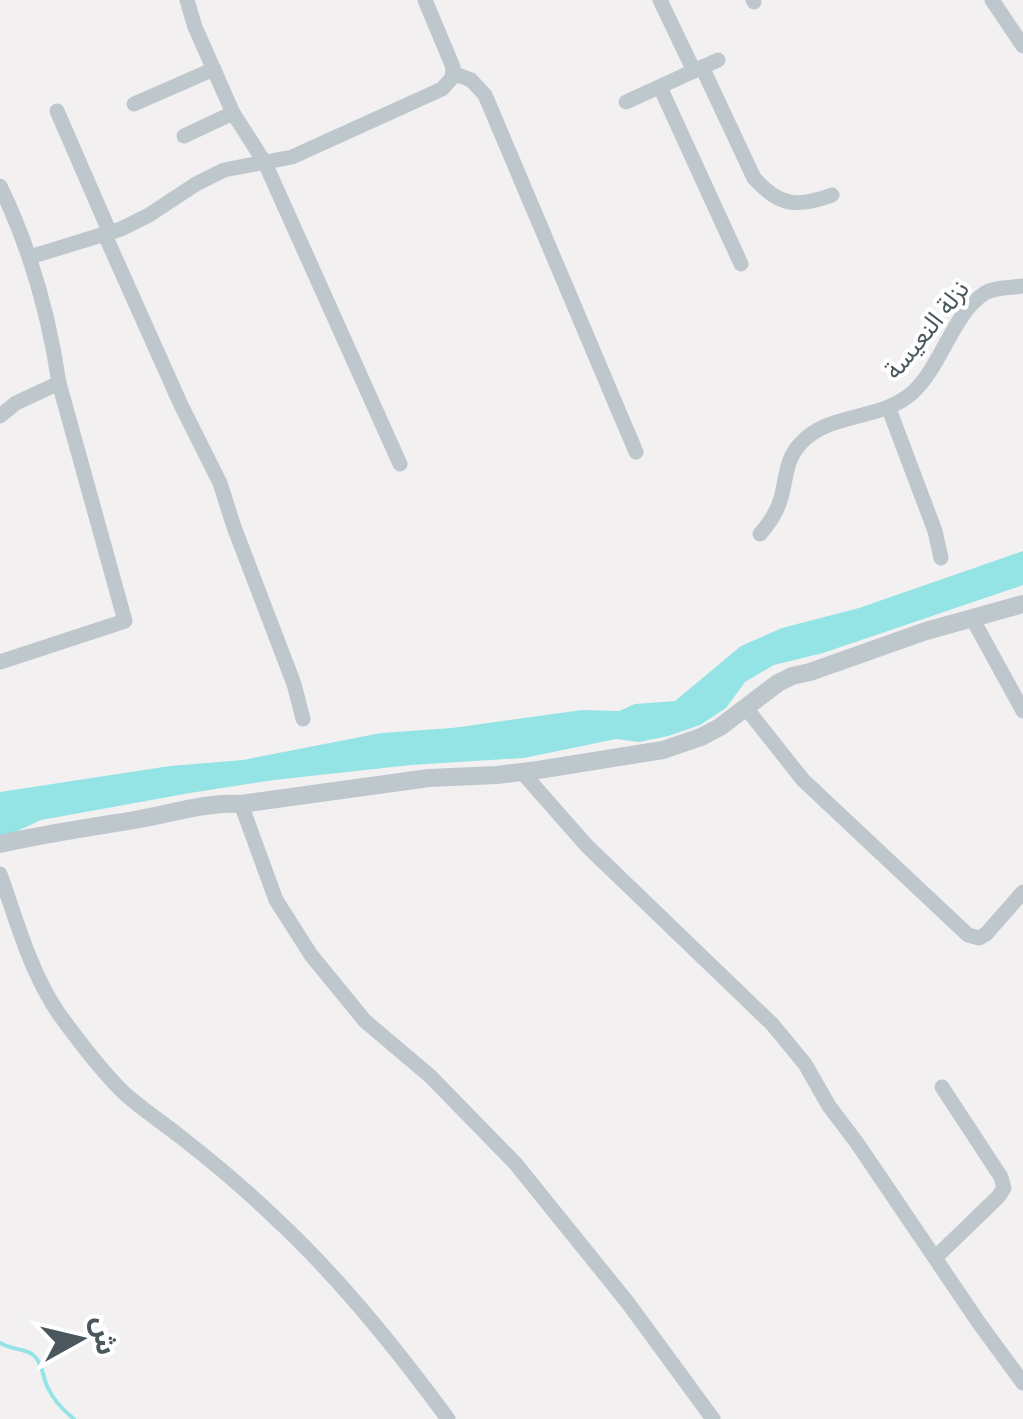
<svg xmlns="http://www.w3.org/2000/svg" width="1023" height="1419" font-family="'Nunito Sans','Noto Sans Arabic',sans-serif">
<style>
.water{fill:#94e4e5}
.lines{fill:none;stroke-linecap:round;stroke-linejoin:round}
.stream{stroke:#94e4e5;stroke-width:4}
.minor{stroke:#bdc7cc;stroke-width:15}
.tertiary{stroke:#bdc7cc;stroke-width:18}
.labels{text-anchor:middle;dominant-baseline:central;stroke-width:8;stroke-linejoin:round;paint-order:stroke}
.street-label{font-size:25px;fill:#4a575c;stroke:#fff}
</style>
<rect width="100%" height="100%" fill="#f2f0f1"/>
<polygon class="water" points="1023,551 1023,585 823,653 774,665 745,682 726,708 700,725 668,736 639,742 616,739 524,758 411,765 274,780 190,793 41,820 0,839 0,792 170,766 243,760 381,733 452,728 582,710 619,711 635,704 675,701 741,646 782,628 859,608"/>
<g class="lines">
<path class="stream" d="M0,1343C10,1349 23,1349 30,1353C43,1360 42,1377 48,1388C54,1401 63,1410 74,1419"/>
<g class="minor">
<polyline points="187,0 195,27 233,113 265,163 400,464"/>
<polyline points="660,0 694,71"/>
<polyline points="753,0 754,2"/>
<polyline points="992,0 1023,46"/>
<path d="M702,67L754,178C779,206 797,208 832,195"/>
<polyline points="453,73 471,80 485,95 636,452"/>
<polyline points="660,87 741,264"/>
<polyline points="626,102 718,60"/>
<polyline points="134,104 214,69"/>
<polyline points="57,111 110,233"/>
<polyline points="184,136 233,113"/>
<path d="M0,186C30,248 49,315 59,383L125,621L0,662"/>
<polyline points="105,235 181,405 220,483 234,527 294,684 303,719"/>
<polyline points="30,257 121,229 149,215 196,184 224,170 292,157 442,89 452,78 453,67 425,0"/>
<polyline points="889,409 935,531 941,558"/>
<polyline points="0,416 16,403 59,383"/>
<path d="M760,534C769,524 776,513 780,501C787,480 784,461 801,443C829,412 880,421 912,393C942,366 952,314 985,293C995,287 1011,288 1023,286"/>
<polyline points="972,618 1023,711"/>
<polyline points="746,708 803,780 968,935 979,938 986,934 1023,892"/>
<polyline points="521,771 587,846 772,1024 805,1064 829,1106 857,1143 979,1323 1023,1383"/>
<polyline points="241,804 276,900 311,955 365,1021 430,1076 515,1163 628,1303 713,1419"/>
<path d="M0,874C17,921 30,972 59,1014C78,1040 99,1068 122,1091C140,1108 162,1122 182,1138C214,1163 245,1189 274,1217C339,1277 396,1348 448,1419"/>
<polyline points="936,1257 998,1197 1004,1188 1001,1177 942,1087"/>
</g>
<path class="tertiary" d="M0,844C47,833 93,827 140,819C174,813 206,802 241,804L429,778L497,775L538,770L663,750L701,737L720,727L778,683L792,676L810,672L926,631L1023,604"/>
</g>
<g class="labels">
<g class="street-label">
<text transform="translate(927 330) rotate(-51)">نزلة النعيسة</text>
</g>
</g>
<g transform="translate(80 1339) rotate(82)" stroke="#ffffff" stroke-width="8" paint-order="stroke">
<path d="M0-8L18 38L0 25L-18 38Z" fill="#4a575c"/>
<text y="-15" font-size="28" font-weight="bold" text-anchor="middle" fill="#4a575c">ش</text>
</g>
</svg>
